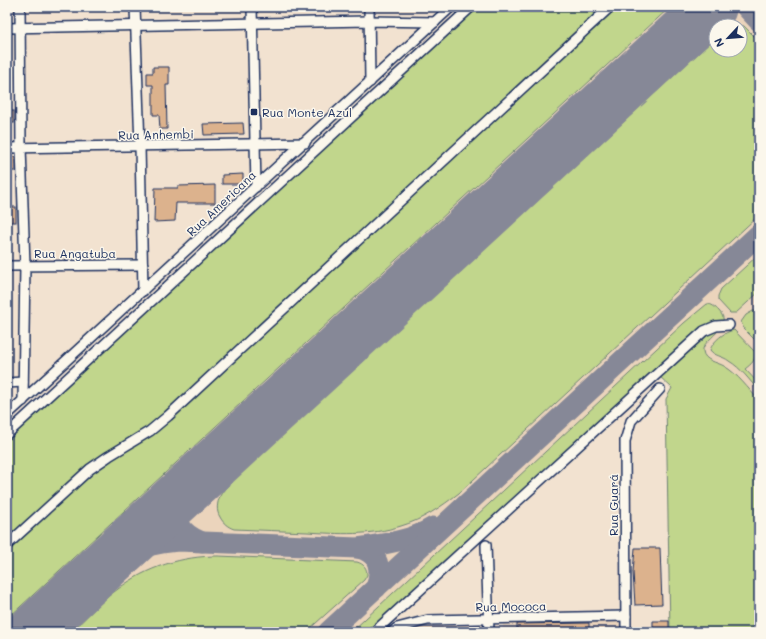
<svg xmlns="http://www.w3.org/2000/svg" width="766" height="639" font-family="Mali,sans-serif">
<style>
.built{fill:#ebd4bc;fill-rule:evenodd}
.green{fill:#c1d68c;stroke:#6e8275}
.lines{fill:none;stroke-linecap:round;stroke-linejoin:round}
.taxiway{stroke:#868897;stroke-width:21}
.runway{stroke:#868897;stroke-width:52}
.building{fill:#dcb28d;stroke:#1b2f5e}
.minor-casing{stroke:#1b2f5e;stroke-width:12}
.minor{stroke:#fbf7ec;stroke-width:9}
.poi-dot{fill:#1b2f5e;stroke:#fbf7ec;stroke-width:1.5}
.labels{text-anchor:middle;dominant-baseline:central;stroke-width:3;stroke-linejoin:round;paint-order:stroke}
.poi-label{font-size:12px;fill:#1b2f5e;stroke:#fbf7ec;text-anchor:start}
.street-label{font-size:12px;fill:#1b2f5e;stroke:#fbf7ec}
</style>
<rect width="100%" height="100%" fill="#f2e2d0"/>
<filter id="ink" filterUnits="userSpaceOnUse"><feTurbulence type="fractalNoise" baseFrequency=".025" numOctaves="2"/><feDisplacementMap in="SourceGraphic" scale="8" xChannelSelector="R" yChannelSelector="G"/><feConvolveMatrix kernelMatrix="1 2 1 2 8 2 1 2 1" color-interpolation-filters="sRGB"/></filter>
<g filter="url(#ink)">
<g class="built">
<path d="M463,7H759V632H669L666,399L672,388L659,376L382,632H7V427ZM716,26H740V50H716Z"/>
<polygon points="621,619 621,632 503,632 503,622"/>
<polygon points="484,624 484,632 405,632 419,628"/>
</g>
<g class="green">
<polygon points="463,7 670,7 7,619 7,427"/>
<path d="M736,25L744,26L759,41V215L459,493C441,507 422,520 401,526C370,536 339,534 307,532C283,531 258,530 234,529C228,527 223,523 220,517C216,511 217,503 220,496C225,485 253,463 263,453L716,37V50H740V26H730Z"/>
<polygon points="759,254 759,292 736,313 730,313 718,300 718,296 721,289"/>
<path d="M707,304C712,304 715,307 719,311C735,327 701,340 703,351C704,361 717,362 724,366C738,374 748,389 759,400V632H670L666,399L672,388L659,376L382,632H351L684,323Z"/>
<polygon points="753,311 759,311 759,344 744,329 741,322 746,315"/>
<path d="M734,330L755,352C756,361 751,364 745,369L759,384V391C750,381 741,368 729,361C723,356 714,356 710,350C713,341 724,332 734,330Z"/>
<path d="M218,556L357,562C364,564 367,568 367,575L364,580L306,632H71C86,618 101,601 118,589C147,567 182,556 218,556Z"/>
</g>
<g class="lines">
<g class="taxiway">
<polyline points="746,7 759,21"/>
<path d="M182,493C171,517 178,533 202,542"/>
<path d="M358,548C380,553 382,569 376,588"/>
<path d="M114,556C136,548 154,543 178,541L358,548C383,544 411,541 433,527"/>
<polyline points="328,632 759,234"/>
</g>
<polyline class="runway" points="32,632 711,7"/>
</g>
<g class="building">
<polygon points="153,67 169,67 169,85 166,85 167,129 160,129 159,115 153,115 153,85 147,85 147,73 153,73"/>
<rect x="7" y="111" width="7" height="12"/>
<polygon points="243,123 244,134 204,135 203,124"/>
<polygon points="7,155 11,155 15,158 15,171 7,171"/>
<polygon points="243,174 243,184 222,184 222,175"/>
<polygon points="215,185 215,203 176,203 175,221 154,222 155,188 178,188 178,186"/>
<rect x="7" y="207" width="9" height="15"/>
<polygon points="635,548 660,548 662,604 635,605 633,572"/>
<polygon points="653,621 669,621 669,630 666,630 666,632 653,632"/>
<polygon points="589,623 589,632 517,632 517,624"/>
</g>
<g class="lines">
<g class="minor-casing">
<g id="minor">
<polyline points="20,7 21,147 25,265 23,401"/>
<polyline points="135,7 140,146 143,291"/>
<polyline points="252,7 256,187"/>
<polyline points="369,7 370,82"/>
<polyline points="7,28 369,21 435,22"/>
<polyline points="7,148 305,143"/>
<polyline points="7,266 143,265"/>
<polyline points="7,383 23,382"/>
<polyline points="7,415 451,7"/>
<polyline points="7,434 471,7"/>
<polyline points="7,545 90,469 109,456 150,431 168,416 610,7"/>
<polyline points="486,545 489,632"/>
<polyline points="374,632 704,331 716,326 729,325"/>
<polyline points="392,632 397,628 428,620 626,616"/>
<polyline points="626,632 625,441 631,421 660,389"/>
</g>
</g>
<use href="#minor" class="minor"/>
</g>
</g>
<rect class="poi-dot" x="250" y="108" width="8" height="8" rx="2"/>
<g class="labels">
<g class="poi-label">
<text x="262" y="112">Rua Monte Azul</text>
</g>
<g class="street-label">
<text transform="translate(156 134) rotate(-1)">Rua Anhembi</text>
<text transform="translate(221 203) rotate(-43)">Rua Americana</text>
<text x="75" y="253">Rua Angatuba</text>
<text transform="translate(613 505) rotate(-90)">Rua Guará</text>
<text transform="translate(511 606) rotate(-1)">Rua Mococa</text>
</g>
</g>
<rect width="766" height="639" fill="none" stroke="#fbf7ec" stroke-width="24"/>
<rect x="12" y="12" width="742" height="615" fill="none" stroke="#1b2f5e" stroke-width="1.5" filter="url(#ink)"/>
<g transform="translate(728 38) rotate(244)"><circle r="19" fill="#fbf7ec" stroke="#a1a7b3"/>
<path d="M0-3L7 15L0 10L-7 15Z" fill="#1b2f5e"/>
<text y="-6" font-size="11" font-weight="bold" text-anchor="middle" fill="#1b2f5e">N</text>
</g>
</svg>
